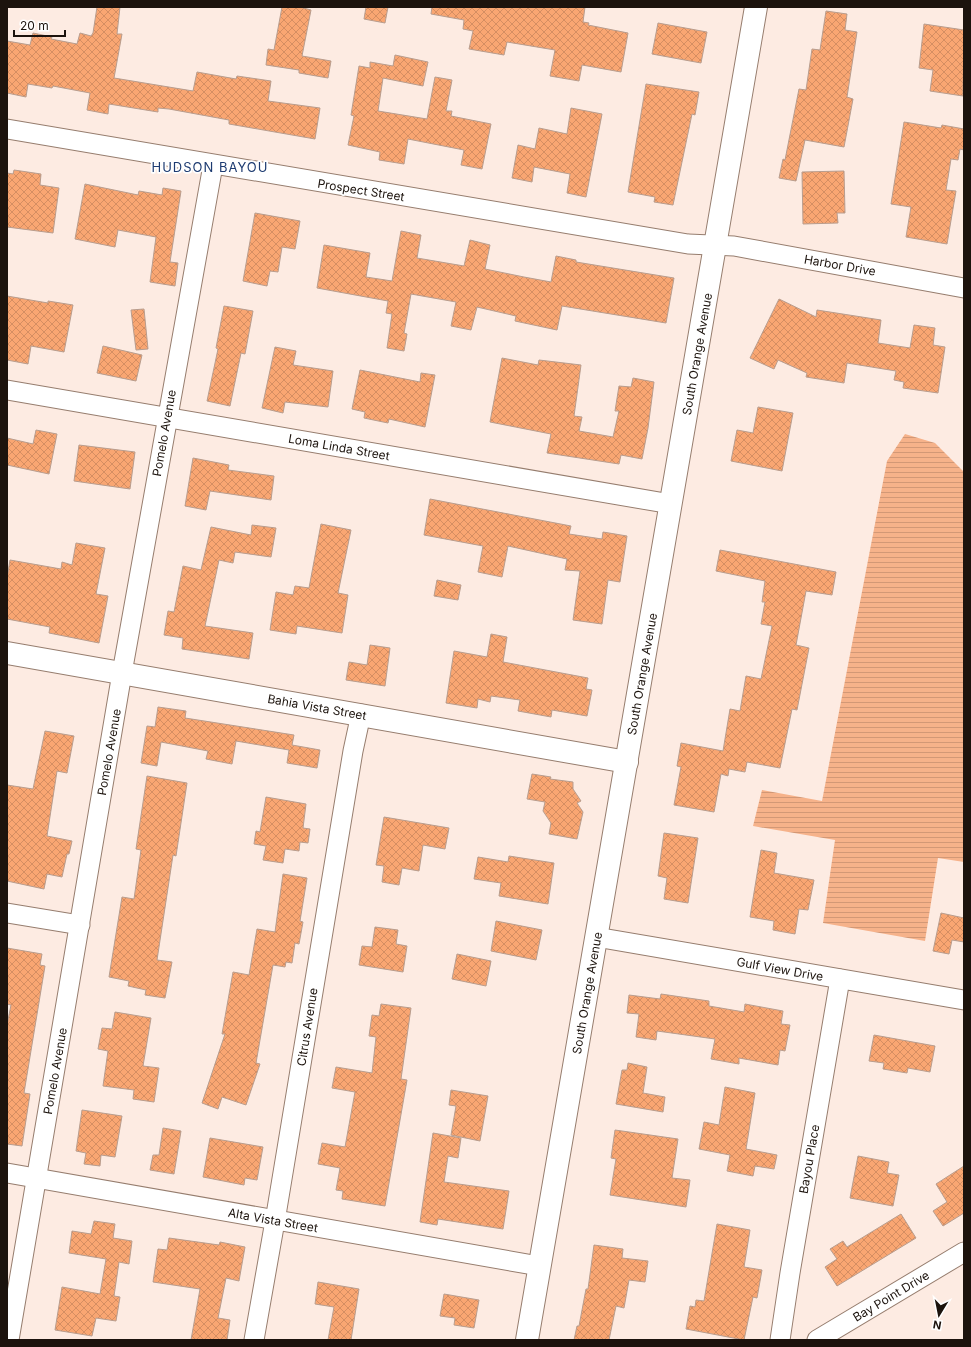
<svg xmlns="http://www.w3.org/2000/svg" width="971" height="1347" font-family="Inter,sans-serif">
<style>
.water{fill:url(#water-rules)}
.building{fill:url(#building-cross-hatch);stroke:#b89d8e}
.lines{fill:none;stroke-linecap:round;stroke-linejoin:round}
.street-casing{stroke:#967d6e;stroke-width:21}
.secondary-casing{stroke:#967d6e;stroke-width:24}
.street{stroke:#fff;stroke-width:19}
.secondary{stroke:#fff;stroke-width:22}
.labels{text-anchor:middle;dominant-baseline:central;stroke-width:3.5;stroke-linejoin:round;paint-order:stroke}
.street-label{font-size:12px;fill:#1c130d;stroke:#fff}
.neighbourhood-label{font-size:13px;letter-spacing:1px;fill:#1d3b71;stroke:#fff}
</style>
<defs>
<pattern id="water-rules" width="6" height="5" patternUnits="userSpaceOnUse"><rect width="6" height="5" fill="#f6b28a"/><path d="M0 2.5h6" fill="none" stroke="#d29876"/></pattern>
<pattern id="building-cross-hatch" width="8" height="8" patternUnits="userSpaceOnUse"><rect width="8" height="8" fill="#f9a672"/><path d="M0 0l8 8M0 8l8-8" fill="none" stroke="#d58e62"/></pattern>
</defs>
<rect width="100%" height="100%" fill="#fdebe2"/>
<polygon class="water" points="905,434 935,443 964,472 964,862 938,858 925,941 823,923 835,840 753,826 762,790 822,801 887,461"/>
<g class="building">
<polygon points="97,7 120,7 117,34 122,34 114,78 193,91 197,72 236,79 237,76 271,81 268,101 320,108 315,139 229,124 229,120 169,109 158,108 158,112 109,104 108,114 87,110 90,93 53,86 52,88 28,84 26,97 7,93 7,41 30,45 33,33 52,37 51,39 77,44 80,33 91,36 93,33"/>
<polygon points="282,7 300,7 311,10 302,56 331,61 328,78 299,73 299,70 266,65 268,49 274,50"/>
<polygon points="366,7 388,7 385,23 364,19"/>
<polygon points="432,7 585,7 583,22 589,23 588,25 628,33 621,72 582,65 579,81 550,76 555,50 507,42 504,55 469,49 473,31 463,29 464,20 431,14"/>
<polygon points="826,11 847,14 845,30 857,32 847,97 853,99 844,147 805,140 796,181 779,178 783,159 785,160 799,89 806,90 812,49 820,50"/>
<polygon points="658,23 707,32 701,63 652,54"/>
<polygon points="924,24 964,30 963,96 930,91 933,70 919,68"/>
<polygon points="395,55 428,62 423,86 383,78 378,111 427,119 435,77 452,80 446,111 452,111 451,116 491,124 482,169 461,165 464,150 408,139 404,164 379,160 380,152 348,145 354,116 351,115 359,66 370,68 370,62 393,66"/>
<polygon points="646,84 699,92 695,115 692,114 673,205 654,202 655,197 628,192"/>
<polygon points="571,108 602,114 586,197 567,193 570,174 534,167 532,182 512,178 518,145 535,149 539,128 567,134"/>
<polygon points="904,122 941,128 942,125 964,129 964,150 960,149 958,160 951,159 946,190 956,191 947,244 906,237 911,207 891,204"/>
<polygon points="14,170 41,174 40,185 59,188 53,233 7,227 7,173 13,174"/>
<polygon points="844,171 845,213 837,213 838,223 803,224 802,172"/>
<polygon points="85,184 138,195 139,191 162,195 163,188 181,191 170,262 178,263 175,286 150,282 156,237 118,230 115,247 75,239"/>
<polygon points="255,213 300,221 295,249 282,247 278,272 270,271 267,286 243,281"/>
<polygon points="401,231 421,235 417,258 464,266 470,240 490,245 485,269 524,277 551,282 556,256 576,260 576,262 674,278 666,323 562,306 557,330 515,321 516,316 477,307 471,330 451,326 456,302 411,294 404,333 407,334 404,351 387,348 392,314 386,313 388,301 317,288 324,245 370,253 366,277 392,281"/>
<polygon points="7,296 48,303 48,301 73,305 64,352 31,346 28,364 7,360"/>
<polygon points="779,299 816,317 817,310 881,320 878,343 910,348 914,325 935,328 933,345 945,347 938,393 903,388 904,382 894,380 896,371 847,363 844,383 806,377 807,373 778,360 774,369 750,358"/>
<polygon points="224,306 253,311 245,354 241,353 230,406 207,401 218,349 216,348"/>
<polygon points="144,309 148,349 136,350 131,310"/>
<polygon points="103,346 142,355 136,381 97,373"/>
<polygon points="275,347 296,351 293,365 333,371 328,407 285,402 283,413 262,408"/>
<polygon points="502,358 538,365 539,360 581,365 574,416 582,417 579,431 613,437 619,411 615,411 619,386 631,387 633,378 654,382 648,428 642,459 621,455 619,464 547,453 551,434 490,422"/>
<polygon points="360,370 420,382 421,373 435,375 425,427 389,419 388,423 364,418 365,412 352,409"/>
<polygon points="758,407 793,413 782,471 731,461 737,430 753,433"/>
<polygon points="36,430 57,434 49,474 7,465 7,438 33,444"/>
<polygon points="79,445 135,452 130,489 74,481"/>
<polygon points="193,458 229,465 228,470 274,476 271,500 210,491 206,510 185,506"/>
<polygon points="430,499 571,526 569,534 602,539 603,532 627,536 620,582 608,580 602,624 573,620 580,571 565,570 567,559 508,546 502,577 478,572 483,546 424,535"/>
<polygon points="321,524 351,530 338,593 348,595 342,633 297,626 296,634 270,630 276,592 293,595 295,586 309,588"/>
<polygon points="252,525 276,528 271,557 235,552 233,563 219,560 205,626 253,633 249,659 182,649 183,638 164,635 168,611 174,612 183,566 201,570 211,527 251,535"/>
<polygon points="76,543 105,548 96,594 108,596 99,643 49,633 50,627 7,619 7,578 10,560 61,569 62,562 72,565"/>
<polygon points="720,550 836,572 832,595 806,591 796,645 809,648 797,710 792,709 780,768 747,762 745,772 729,769 728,776 721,774 714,812 674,805 681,767 677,766 681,743 723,751 730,709 740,711 746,676 761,679 772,626 761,624 765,602 762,602 765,581 716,571"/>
<polygon points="437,580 461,585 458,600 434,596"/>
<polygon points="491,634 507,637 503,662 588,678 586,689 592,690 587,716 552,710 551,717 518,711 520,700 491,696 490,702 478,699 477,708 446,703 454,651 487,657"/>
<polygon points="370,645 390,648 385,686 346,680 349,662 367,665"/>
<polygon points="158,707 186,711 185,718 294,735 292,745 320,750 317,768 287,763 289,750 236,741 232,764 206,759 208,751 161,742 157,766 141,763 147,726 155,727"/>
<polygon points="45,731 74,736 67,773 57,771 47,836 72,841 69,854 67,854 62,877 47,874 44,889 7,881 7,785 33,789"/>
<polygon points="532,774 551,777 550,779 573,782 573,789 581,801 577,803 583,812 577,839 549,834 551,823 543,811 545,802 527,799"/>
<polygon points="147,776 187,783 176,856 173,855 157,960 172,962 165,998 145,995 146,990 128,986 129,981 109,977 122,897 134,899 141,850 136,849"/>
<polygon points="266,797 306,804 303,828 310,829 308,843 300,842 299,851 285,849 283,863 263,860 266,846 254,844 256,831 260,832"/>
<polygon points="384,817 449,828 445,849 423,845 419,871 402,868 399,885 382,882 384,866 376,865"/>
<polygon points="664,833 698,838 688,903 664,899 667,878 658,876"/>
<polygon points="761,850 777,853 774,873 814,880 808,910 799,909 795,934 773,930 774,921 750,917"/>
<polygon points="509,856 554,863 548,904 499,896 501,883 474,879 478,857 508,862"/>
<polygon points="283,874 307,878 300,921 303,922 299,944 295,943 292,963 286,962 285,967 273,965 256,1063 260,1064 246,1105 222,1097 218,1109 202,1103 225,1034 222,1034 233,972 249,975 257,929 275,932"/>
<polygon points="941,913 964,918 964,942 952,940 949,954 933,951"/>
<polygon points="496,921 542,930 536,960 491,951"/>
<polygon points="375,927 398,930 396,944 407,946 403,972 359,965 362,946 372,947"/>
<polygon points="7,948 42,954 40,965 45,966 24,1093 30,1094 22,1146 7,1144 7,1025 11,1005 7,1004"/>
<polygon points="457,954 491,961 486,986 452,979"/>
<polygon points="661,994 709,1001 709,1006 744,1012 745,1004 783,1011 781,1024 790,1025 785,1051 780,1050 778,1065 739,1058 739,1064 711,1059 715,1039 657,1031 656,1040 636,1037 639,1014 627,1013 629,995 660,999"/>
<polygon points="381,1004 411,1008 401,1079 407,1080 385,1206 342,1199 343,1191 336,1190 340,1168 318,1164 322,1143 345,1147 355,1092 332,1088 336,1067 372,1073 376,1037 369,1036 372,1015 379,1016"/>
<polygon points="115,1012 151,1018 143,1066 159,1068 154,1102 133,1099 134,1090 103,1086 108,1051 98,1049 102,1028 112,1029"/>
<polygon points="874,1035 935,1046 930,1072 908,1068 907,1073 883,1069 884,1063 869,1061"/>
<polygon points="628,1063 647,1067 643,1093 665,1097 663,1112 616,1104 622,1070 627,1070"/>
<polygon points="725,1087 755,1093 746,1149 777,1155 774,1169 755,1166 753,1176 727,1171 730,1155 699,1149 704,1122 719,1125"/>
<polygon points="451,1090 488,1096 480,1141 451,1135 456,1106 449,1105"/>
<polygon points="82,1110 122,1116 115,1157 101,1155 100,1166 84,1164 86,1153 76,1151"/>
<polygon points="163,1128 181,1131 174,1174 150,1170 153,1155 159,1155"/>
<polygon points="615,1130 678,1139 672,1178 690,1180 686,1207 610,1195 616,1159 611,1158"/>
<polygon points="433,1133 461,1138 458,1158 448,1156 444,1182 509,1191 503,1229 438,1219 437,1225 420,1222"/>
<polygon points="210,1138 263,1147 257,1180 245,1178 244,1185 203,1177"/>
<polygon points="858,1156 889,1162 887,1173 899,1175 893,1206 850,1198"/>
<polygon points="964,1166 964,1213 943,1226 933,1211 947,1202 936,1184"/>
<polygon points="901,1214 916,1238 837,1286 825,1267 837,1259 830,1249 843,1241 847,1247"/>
<polygon points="94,1221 115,1224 113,1238 132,1241 129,1264 119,1262 114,1296 120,1297 116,1321 96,1318 92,1336 55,1330 62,1287 100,1294 106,1259 69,1253 72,1231 91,1234"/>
<polygon points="717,1224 750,1230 744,1267 762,1270 757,1298 753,1297 744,1340 686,1329 690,1306 695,1307 696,1300 704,1301"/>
<polygon points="169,1238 219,1245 220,1242 245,1247 239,1281 226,1278 218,1318 230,1320 227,1340 191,1340 200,1289 153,1282 158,1249 167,1250"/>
<polygon points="594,1245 623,1249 622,1258 648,1261 645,1282 629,1280 624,1308 616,1306 609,1340 574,1340 577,1326 579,1326 586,1289 588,1289"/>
<polygon points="318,1282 359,1289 351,1340 328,1340 334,1307 315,1304"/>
<polygon points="444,1294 479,1300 474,1328 454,1325 455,1318 440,1316"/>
</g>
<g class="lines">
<g class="street-casing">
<g id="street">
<polyline points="7,129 688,244 734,246 964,288"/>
<polyline points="7,390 671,504"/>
<polyline points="7,913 80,925"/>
<polyline points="596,937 964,1000"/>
<polyline points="7,1173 539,1266"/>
<polyline points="9,1340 122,673 213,165"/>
<polyline points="254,1340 275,1221 353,751 361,714"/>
<polyline points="780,1340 790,1273 840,979"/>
<polyline points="817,1340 964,1252"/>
</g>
</g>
<g class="secondary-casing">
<g id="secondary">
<polyline points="7,653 627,762"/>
<polyline points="527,1340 756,7"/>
</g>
</g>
<use href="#street" class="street"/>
<use href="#secondary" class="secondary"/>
</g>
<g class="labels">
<g class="street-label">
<text transform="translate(361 190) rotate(9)">Prospect Street</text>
<text transform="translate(840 265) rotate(10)">Harbor Drive</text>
<text transform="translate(697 354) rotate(-80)">South Orange Avenue</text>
<text transform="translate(164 433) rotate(-80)">Pomelo Avenue</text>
<text transform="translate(339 447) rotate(10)">Loma Linda Street</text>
<text transform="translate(642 674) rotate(-80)">South Orange Avenue</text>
<text transform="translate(317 707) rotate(10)">Bahia Vista Street</text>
<text transform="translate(109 752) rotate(-80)">Pomelo Avenue</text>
<text transform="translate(780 969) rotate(10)">Gulf View Drive</text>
<text transform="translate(587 993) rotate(-80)">South Orange Avenue</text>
<text transform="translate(307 1027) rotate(-81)">Citrus Avenue</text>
<text transform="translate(55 1071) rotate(-80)">Pomelo Avenue</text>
<text transform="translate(809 1159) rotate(-80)">Bayou Place</text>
<text transform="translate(273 1220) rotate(10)">Alta Vista Street</text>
<text transform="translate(891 1296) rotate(-31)">Bay Point Drive</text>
</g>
<g class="neighbourhood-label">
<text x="210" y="167">HUDSON BAYOU</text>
</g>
</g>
<rect width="971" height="1347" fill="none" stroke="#1c130d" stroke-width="16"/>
<g transform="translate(939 1315) rotate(190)" stroke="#ffffff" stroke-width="3" paint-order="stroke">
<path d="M0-3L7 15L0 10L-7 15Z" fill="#1c130d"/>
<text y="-6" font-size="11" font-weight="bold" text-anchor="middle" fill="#1c130d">N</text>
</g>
<path d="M14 30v6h51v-6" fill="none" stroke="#1c130d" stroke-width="2"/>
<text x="20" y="30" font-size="12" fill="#1c130d" stroke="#ffffff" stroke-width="3" paint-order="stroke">20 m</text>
</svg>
